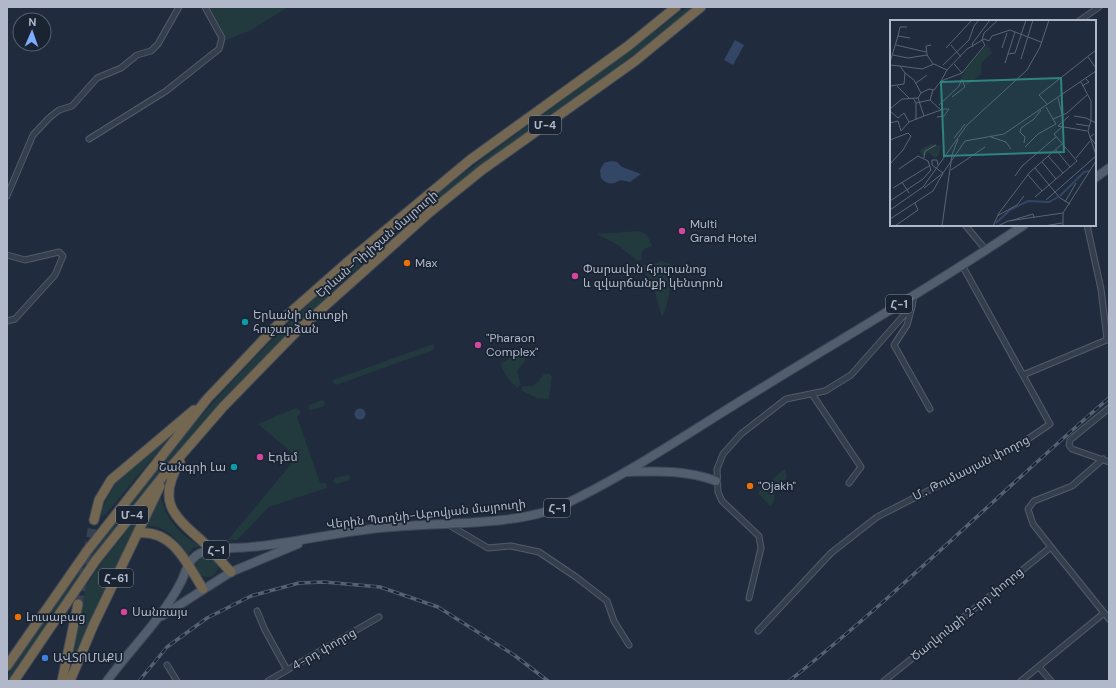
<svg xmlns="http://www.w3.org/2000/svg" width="1116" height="688" font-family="'DM Sans','Noto Sans Armenian',sans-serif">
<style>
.green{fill:#223a3e}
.water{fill:#334666}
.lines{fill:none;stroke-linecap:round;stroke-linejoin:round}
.highway-tunnel{stroke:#364152;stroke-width:9;stroke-dasharray:9 4.5;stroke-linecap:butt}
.street-casing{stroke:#535b6b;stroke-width:7}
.primary-casing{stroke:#3e4756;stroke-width:10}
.highway-casing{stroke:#404858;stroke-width:11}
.street{stroke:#343e4d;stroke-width:5}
.primary{stroke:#525d6d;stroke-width:8}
.highway{stroke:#736751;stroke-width:9}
.rail-casing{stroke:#566174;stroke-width:3.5}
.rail{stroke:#1a2332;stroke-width:2;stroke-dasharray:6;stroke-linecap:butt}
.hotel-dot{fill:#d1479c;stroke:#1a2332;stroke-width:1.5}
.food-dot{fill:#e8710a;stroke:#1a2332;stroke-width:1.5}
.culture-dot{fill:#0f9aa8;stroke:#1a2332;stroke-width:1.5}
.shop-dot{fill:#3f7fe0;stroke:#1a2332;stroke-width:1.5}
.labels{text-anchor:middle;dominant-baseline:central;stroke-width:3.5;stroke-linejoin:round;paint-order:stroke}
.shield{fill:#1a2332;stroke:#838b9c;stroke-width:1}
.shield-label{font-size:11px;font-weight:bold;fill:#b0b8c9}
.poi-label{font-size:12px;fill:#b0b8c9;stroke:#1a2332;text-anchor:start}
.street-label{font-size:12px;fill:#b0b8c9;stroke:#1a2332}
.inset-river{fill:none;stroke:#334666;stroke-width:2}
.inset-road{fill:none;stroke:#5a6475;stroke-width:1}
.view{fill:#2f8380;fill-opacity:0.15;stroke:#2f8380;stroke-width:2}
.inset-edge{fill:none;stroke:#b0b8c9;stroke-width:2}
</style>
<rect width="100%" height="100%" fill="#202c3d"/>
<g class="green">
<polygon points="209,7 288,7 253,29 227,40"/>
<path d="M687,7H694L642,49L501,150L411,222L407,218C498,145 595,79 687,7Z"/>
<path d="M639,231L647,235L652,246C644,248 640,251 642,259L638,261L618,245L597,234Z"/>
<path d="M374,246L378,250C318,304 260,358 207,418C134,500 70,589 9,681H7V676C108,517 230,368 374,246Z"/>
<path d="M661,261L671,264C673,276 668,308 662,317L654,289L643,268L646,264L653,265Z"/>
<polygon points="433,344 435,348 433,350 336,385 333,383 333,380"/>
<path d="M519,353L524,355C528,363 519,365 517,372L521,385L517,388L507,377L500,364Z"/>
<path d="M544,374H550L552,377L549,399L537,398L521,390L523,386C536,387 537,383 544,374Z"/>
<polygon points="322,400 325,402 324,406 311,410 308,409 309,405"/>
<polygon points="296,408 301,411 300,414 297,417 320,483 326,483 327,488 269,507 237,540 228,540 297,457 258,424"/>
<polygon points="176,430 103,517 100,512 118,479"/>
<polygon points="783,470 785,470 787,478 775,489 774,502 770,506 758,493"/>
<polygon points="348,475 351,477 349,480 336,484 333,482 335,478"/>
<path d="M161,496C165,519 180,535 200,546L193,548L187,556C181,541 163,523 145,526Z"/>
<polygon points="148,505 79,651 68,673 86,586 102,562"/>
<circle cx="207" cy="566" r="11"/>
</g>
<g class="water">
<polygon points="735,40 744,45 733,65 724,60"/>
<path d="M611,161L617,162L622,167L641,174L630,182L620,180C614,185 607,185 601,178L600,170L604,163Z"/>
<circle cx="360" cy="414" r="5.5"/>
</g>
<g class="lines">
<polyline class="highway-tunnel" points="78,604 94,520"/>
<g class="street-casing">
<g id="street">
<polyline points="1079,21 1099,7"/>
<polyline points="89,139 166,91 219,49 222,38 205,7"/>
<polyline points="7,196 33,135 49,118 59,110 72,106 97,78 121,68 137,55 151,51 158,44 179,7"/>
<polyline points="965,225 986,250"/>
<polyline points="1087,225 1101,289 1107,339"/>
<polyline points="7,255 25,260 59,252 63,256 55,275 15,319 7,321"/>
<polyline points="912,307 907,325 894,345 930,409"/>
<polyline points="1023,375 1109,339"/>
<polyline points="812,394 861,467 849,483"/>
<polyline points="1109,408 1070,440 1069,445 1072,449 1109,462"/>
<polyline points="1103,459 1072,486 1034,501 1028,509 1033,524 1051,547 1109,619"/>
<polyline points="449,525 488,548 511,546 539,552 576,577 607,601 614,621 629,645"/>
<polyline points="749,598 761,548 759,536 722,501 718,492 717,469 723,454 741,434 786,399 825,391 851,375 912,306 914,295"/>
<polyline points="257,611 265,630 287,670"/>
<polyline points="758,631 831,553 877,517 1025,441 1050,424 962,265"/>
<polyline points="167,665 177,681"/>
<polyline points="1039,667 1051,681"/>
<polyline points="268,681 379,617"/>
<polyline points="884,681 1051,547"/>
<polyline points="1021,681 1104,613"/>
</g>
</g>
<g class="primary-casing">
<g id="primary">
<polyline points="1095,178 1109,168"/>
<path d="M627,472C658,471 687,470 716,481"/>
<polyline points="162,616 231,572 298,544"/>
<path d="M107,681C131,648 162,619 181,582C186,572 187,562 197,555C210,546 243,549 260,546C304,541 347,530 392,527C442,522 517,526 561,506C631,473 694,429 760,389C848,335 938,283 1024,225"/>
</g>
</g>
<g class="highway-casing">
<g id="highway">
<path d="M180,462C157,500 172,515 201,540C212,550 221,562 231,572"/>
<polyline points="94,520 99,500 111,480 194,410"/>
<path d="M138,533C173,529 187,564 203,589"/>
<polyline points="7,666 87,551 207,399 283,319 350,260 470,160 628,46 676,7"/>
<polyline points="14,681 96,560 164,475 223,407 297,331 430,212 482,170 635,61 701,7"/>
<polyline points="62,681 78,604"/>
<polyline points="70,681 93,626 160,486"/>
</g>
</g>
<use href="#street" class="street"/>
<use href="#primary" class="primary"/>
<use href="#highway" class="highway"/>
<g class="rail-casing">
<g id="rail">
<polyline points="139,681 167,647 207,618 251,596 299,583 324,582 380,587 438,607 514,655 548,681"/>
<path d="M789,681C901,592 1001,491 1109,398"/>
</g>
</g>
<use href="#rail" class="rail"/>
</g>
<g class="hotel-dot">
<circle cx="682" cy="231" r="4"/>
<circle cx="575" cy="276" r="4"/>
<circle cx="478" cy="345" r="4"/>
<circle cx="260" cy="457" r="4"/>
<circle cx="124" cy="612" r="4"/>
</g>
<g class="food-dot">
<circle cx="407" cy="263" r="4"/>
<circle cx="750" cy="486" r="4"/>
<circle cx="18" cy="617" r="4"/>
</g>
<g class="culture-dot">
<circle cx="245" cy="322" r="4"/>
<circle cx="234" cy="467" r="4"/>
</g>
<circle class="shop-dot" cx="45" cy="658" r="4"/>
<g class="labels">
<g class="shield">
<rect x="529" y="116" width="32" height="18" rx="3"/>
<rect x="886" y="295" width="26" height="18" rx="3"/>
<rect x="544" y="499" width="26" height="18" rx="3"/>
<rect x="116" y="506" width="32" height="18" rx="3"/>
<rect x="203" y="541" width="26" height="18" rx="3"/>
<rect x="99" y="569" width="34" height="18" rx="3"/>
</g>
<g class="shield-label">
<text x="545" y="125">Մ-4</text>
<text x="899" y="304">Հ-1</text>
<text x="557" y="508">Հ-1</text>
<text x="132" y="515">Մ-4</text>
<text x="216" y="550">Հ-1</text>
<text x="116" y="578">Հ-61</text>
</g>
<g class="poi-label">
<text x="690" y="224">Multi<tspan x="690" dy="14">Grand Hotel</tspan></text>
<text x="415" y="263">Max</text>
<text x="583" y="269">Փարավոն հյուրանոց<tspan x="583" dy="14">և զվարճանքի կենտրոն</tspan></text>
<text x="253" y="315">Երևանի մուտքի<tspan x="253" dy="14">հուշարձան</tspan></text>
<text x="486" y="338">"Pharaon<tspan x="486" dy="14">Complex"</tspan></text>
<text x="268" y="457">Էդեմ</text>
<text x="226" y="467" text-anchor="end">Շանգրի Լա</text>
<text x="758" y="486">"Ojakh"</text>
<text x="132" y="612">Սանռայս</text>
<text x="26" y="617">Լուսաբաց</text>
<text x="53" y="658">ԱՎՏՈՄԱՔՍ</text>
</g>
<g class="street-label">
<text transform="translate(377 244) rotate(-41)">Երևան-Դիլիջան մայրուղի</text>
<text transform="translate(971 468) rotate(-27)">Մ․ Թումասյան փողոց</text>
<text transform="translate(426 514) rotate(-6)">Վերին Պտղնի-Աբովյան մայրուղի</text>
<text transform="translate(967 614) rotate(-39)">Ծաղկունքի 2-րդ փողոց</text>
<text transform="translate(324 649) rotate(-30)">4-րդ փողոց</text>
</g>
</g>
<g transform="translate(890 20)">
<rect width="206" height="206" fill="#202c3d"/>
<path d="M97,24L102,33L92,42L91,54L76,66L71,56ZM41,124L51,126L48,136L45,138L38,132L33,137L30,133L31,129Z" fill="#223a3e"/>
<path class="inset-river" d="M170,176L194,152L199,151M106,203L120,190L138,181L159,182L168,177"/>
<path class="inset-road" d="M8,16L10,7H17M6,25L36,32M41,25L36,26L37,35L43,44M61,25L71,37M83,27L82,24L100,0M56,28L82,0M112,28L117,13M118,34L125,33L136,0M3,35L18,38L37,35M198,37L206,48M131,39L143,0M0,42L8,16L20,18M115,43L125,12M64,44L72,53M0,45L10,46L15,53L14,64L0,66M53,45L79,20L84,6L89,0M10,46L32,49L44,44L57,50M15,53L24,60L31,73M51,61L57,50L77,29L94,19L99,21L102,16L120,10L151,22M51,61L72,53L95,25L92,20L94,13L108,0M191,62L201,81V100L198,111L206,135M26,63L37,55M7,66L19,78M192,66L199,62L196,59M62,77L75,67L72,60M23,78L26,83L40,80M168,78L172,94M26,83V100M157,84L149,75L206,30M49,85L69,66L72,59M0,89L12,79L28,78L31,73L39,69L44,70L51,61M0,91L8,98L14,93L19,102M34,96L51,90L40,80L43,70M179,96L168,106L197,111M184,96L196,98L206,103M47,97L54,96L59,89H51M163,99L177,93L197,75M0,103L8,101L11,111L19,102L34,96L28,78M186,104L199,106M204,114L200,117L206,125M101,117L116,122L121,129M64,118L75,104M0,120L18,113L21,116L13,130L0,144M134,123L135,117L130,112L131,108L144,99L151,90M135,127L148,114L166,104L156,87M166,130L180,147M158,136L173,153M34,138L35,131L46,125M186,138L200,121M152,142L166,159M145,148L170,178L180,184M61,150L95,127M53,153L75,121L114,114L206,51M138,155L152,171M59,156L62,135L68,119M125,156L132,146L166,117M12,162L19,173M3,168L39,146M34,168L53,153L42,145V140H47L48,145M145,177L187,141L164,114L172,107M156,180L206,136M0,181L33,159L41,150L38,141L28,136L9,149M175,182L186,163M0,190L33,167L77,105L137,50L150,27L159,0M107,196L127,185L134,176M0,199L43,171L53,153M120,201L143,194L144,198M5,206L28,190L25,183M52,206L59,156M103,206L109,193L140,152L172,124M108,206L118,201L173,193M154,206L172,203M173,206V193L206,141"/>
<path class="view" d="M171,58L174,132L54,136L51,62Z"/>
<rect width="206" height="206" class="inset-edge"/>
</g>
<rect width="1116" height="688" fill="none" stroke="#b0b8c9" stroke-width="16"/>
<g transform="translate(32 32) rotate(2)"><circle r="19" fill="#1a2332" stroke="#565f6e"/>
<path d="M0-3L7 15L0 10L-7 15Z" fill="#7eacff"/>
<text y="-6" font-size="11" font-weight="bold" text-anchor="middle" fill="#b0b8c9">N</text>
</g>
</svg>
